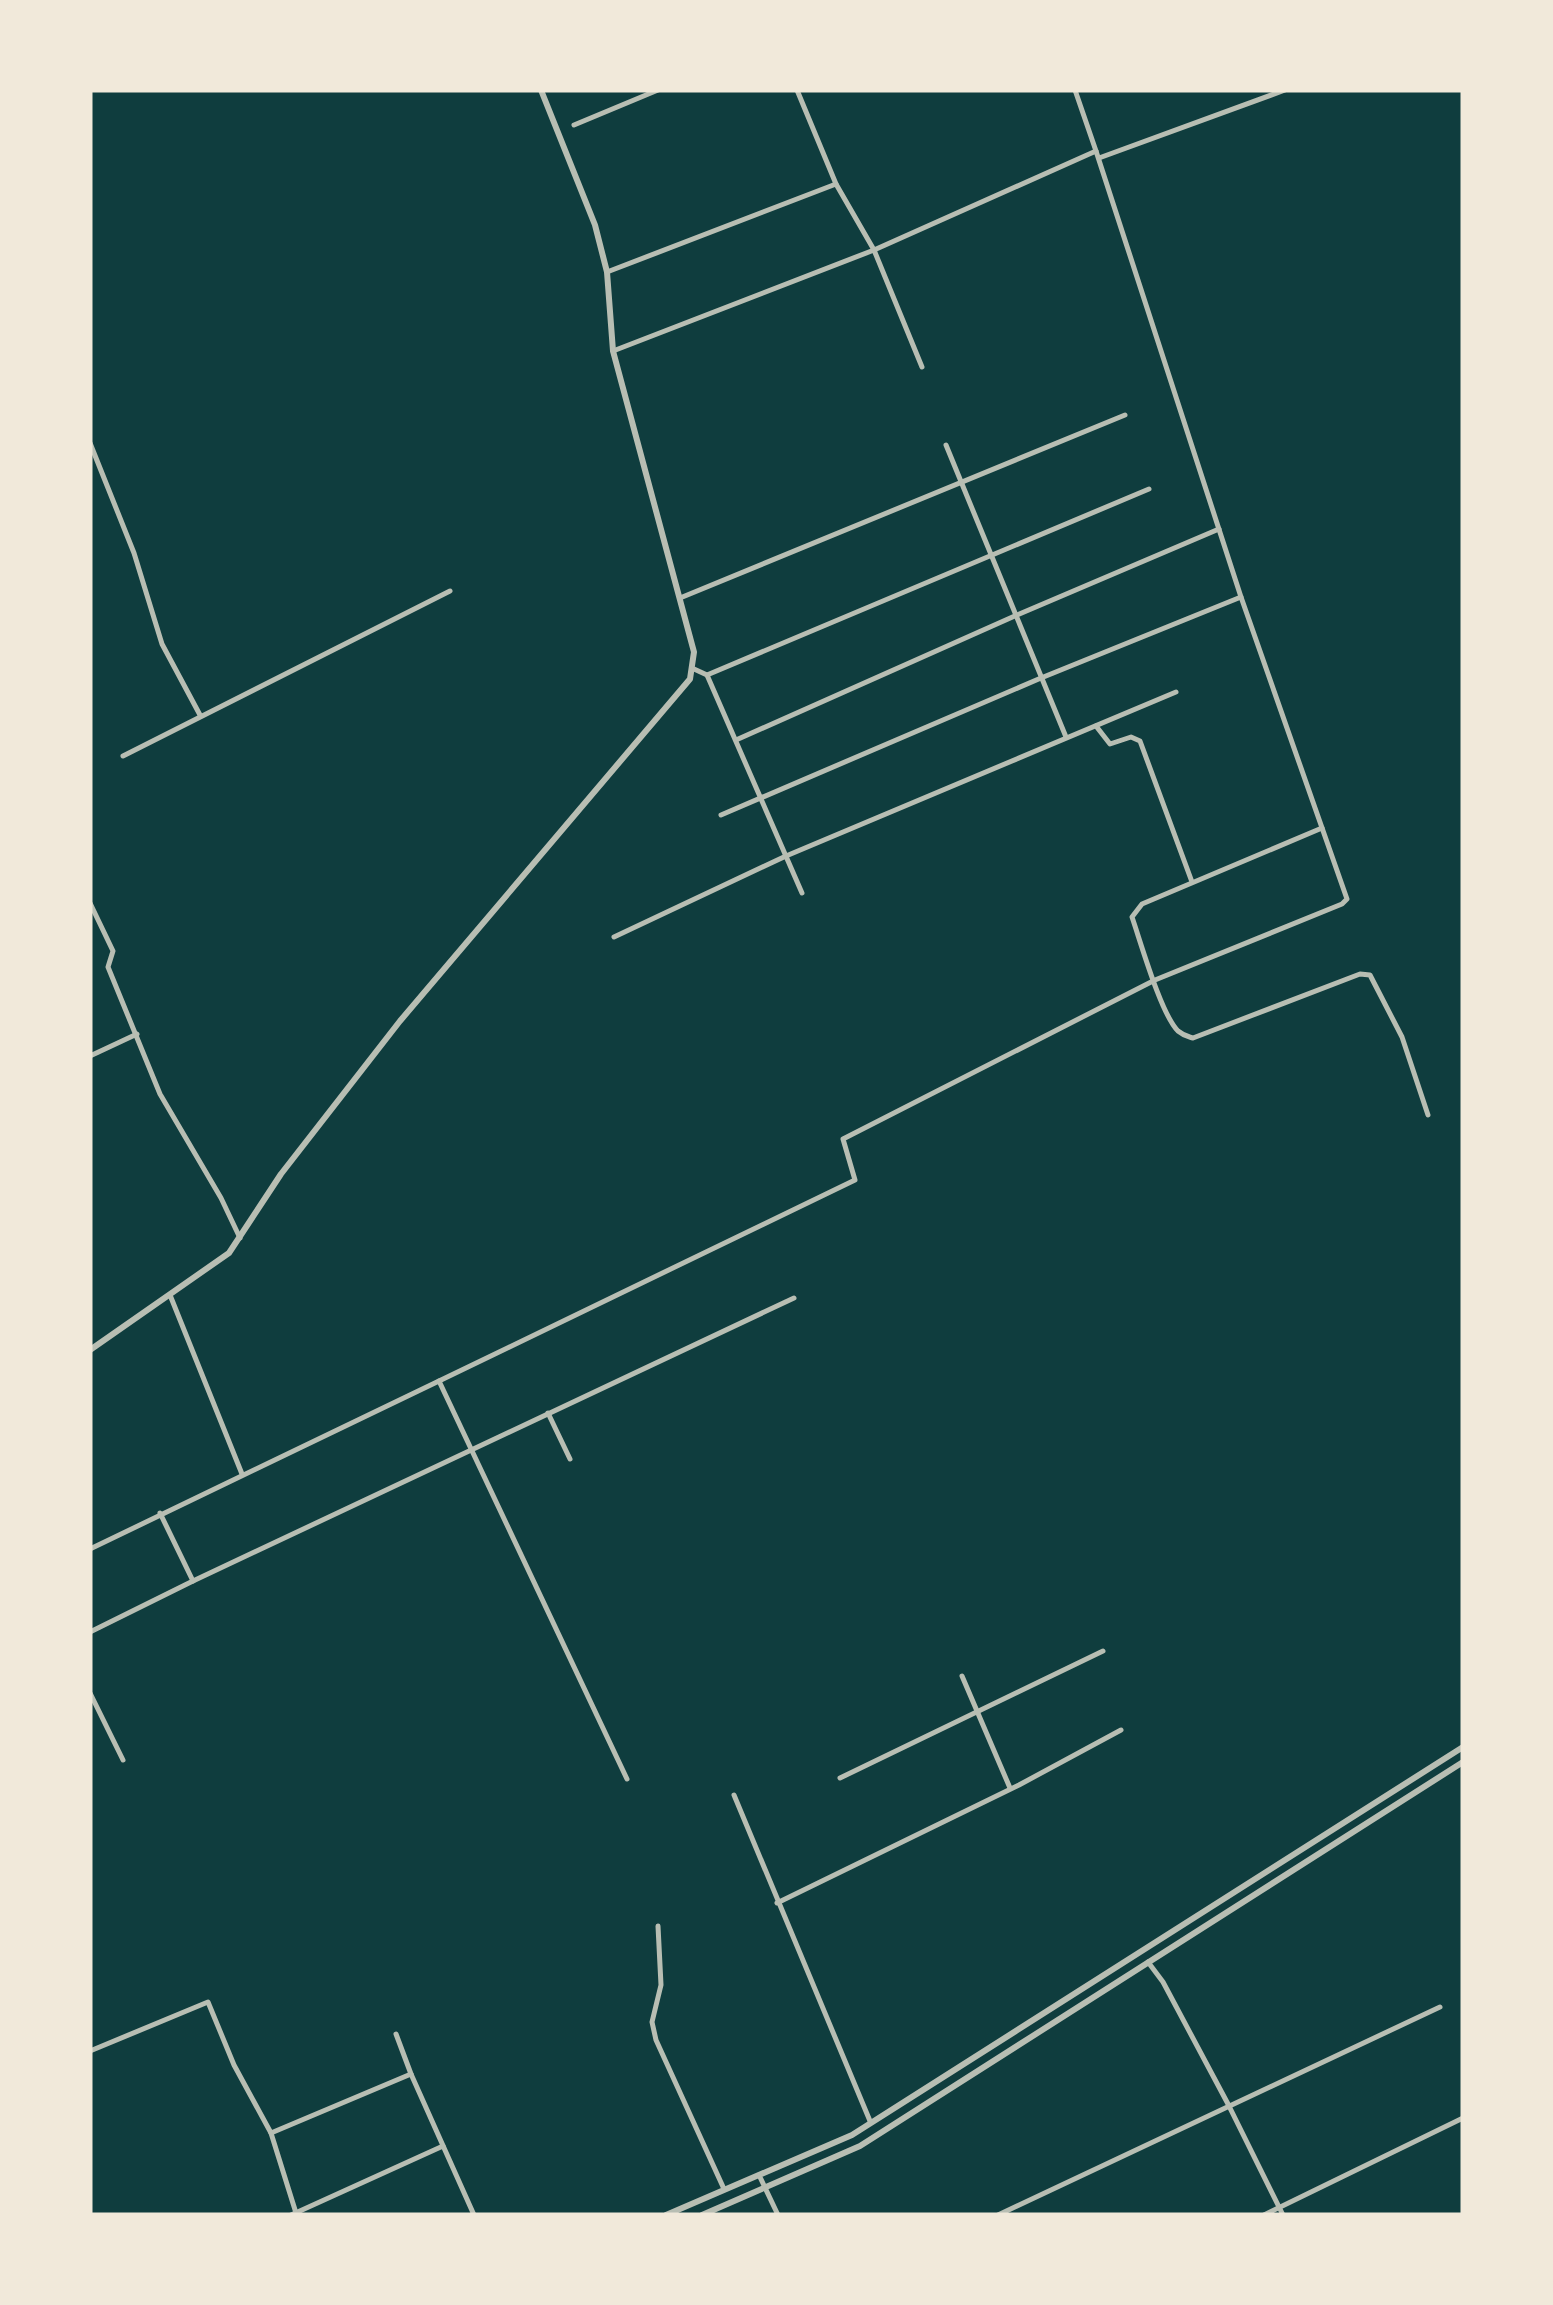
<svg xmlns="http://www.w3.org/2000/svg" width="1553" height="2305" font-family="'Noto Sans',sans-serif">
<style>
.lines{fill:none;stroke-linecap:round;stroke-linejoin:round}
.minor{stroke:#b8beb3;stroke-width:5}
.tertiary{stroke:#b8beb3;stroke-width:6}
</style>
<rect width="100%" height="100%" fill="#0f3d3e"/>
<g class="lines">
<g class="minor">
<polyline points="797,90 836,184 874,250 922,367"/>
<polyline points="1075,90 1096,151"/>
<polyline points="574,125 658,90"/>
<polyline points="1099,158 1285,90"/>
<polyline points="607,272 836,184"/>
<polyline points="613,351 874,250 1096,151 1241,597 1347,899 1342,904 1155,980 843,1139 855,1180 439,1381 627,1779"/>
<polyline points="90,443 134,553 162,644 200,715"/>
<polyline points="946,445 1066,737"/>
<polyline points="680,598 1125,415"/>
<polyline points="694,669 707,675 802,893"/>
<polyline points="707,675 1149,489"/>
<polyline points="1096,726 1110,744 1131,737 1140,741 1192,882"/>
<polyline points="736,740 1017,615 1219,529"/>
<polyline points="123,756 450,591"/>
<polyline points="721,815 1041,678 1241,597"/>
<path d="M1322,828L1142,904L1132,917C1141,943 1161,1014 1178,1031C1184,1036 1186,1036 1193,1038L1360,974L1370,975L1402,1037L1428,1115"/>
<polyline points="90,903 113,951 108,967 160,1094 221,1198 240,1238"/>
<polyline points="614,937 786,856 1176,692"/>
<polyline points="90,1056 137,1034"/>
<polyline points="170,1295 242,1474"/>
<polyline points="548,1413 570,1459"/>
<polyline points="160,1513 193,1581 794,1298"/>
<polyline points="90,1549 439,1381"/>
<polyline points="90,1632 193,1581"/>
<polyline points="962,1676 1010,1788"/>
<polyline points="90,1693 123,1760"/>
<polyline points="840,1778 1103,1651"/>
<polyline points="734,1795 870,2121"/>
<polyline points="777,1903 1019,1785 1121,1730"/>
<polyline points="658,1926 661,1985 652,2022 656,2040 724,2189"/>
<polyline points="1148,1962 1163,1982 1228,2104 1283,2215"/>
<polyline points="396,2034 411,2074"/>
<polyline points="90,2051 208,2002 234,2065 271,2133 296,2213"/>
<polyline points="271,2133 411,2074 474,2215"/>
<polyline points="759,2175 778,2215"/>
<polyline points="291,2215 443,2146"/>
<polyline points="998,2215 1440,2007"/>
<polyline points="1264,2215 1463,2118"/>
</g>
<g class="tertiary">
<polyline points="90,1350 229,1253 281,1174 400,1021 690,679 694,652 613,351 607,272 595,225 541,90"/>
<polyline points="666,2215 852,2135 1463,1747"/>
<polyline points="702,2215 860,2146 1463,1762"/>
</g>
</g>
<rect width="1553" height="2305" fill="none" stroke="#f1e9da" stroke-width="185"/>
</svg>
